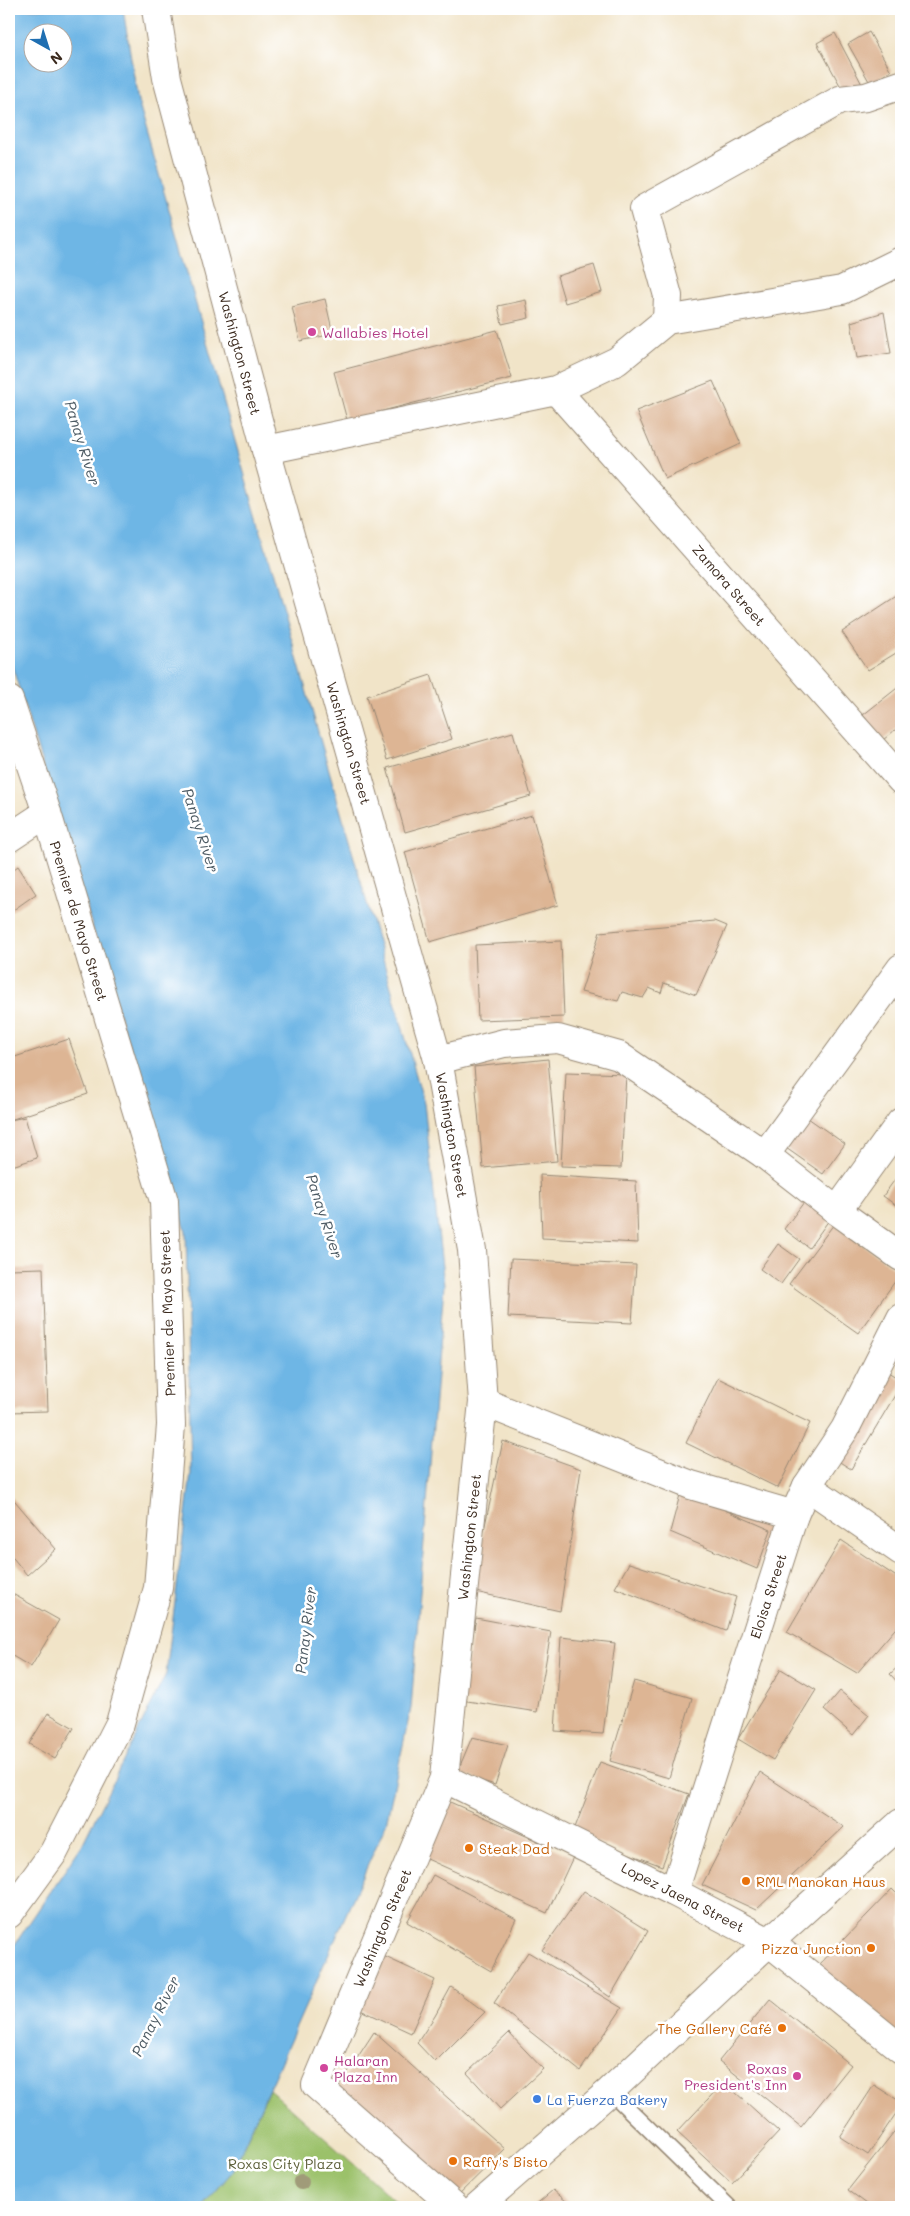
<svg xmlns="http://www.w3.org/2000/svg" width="910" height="2216" font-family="Mali,sans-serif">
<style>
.green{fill:#9bc16b;stroke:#6b7644}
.water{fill:#6eb6e5;stroke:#547082;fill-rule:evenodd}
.building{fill:#ddb594}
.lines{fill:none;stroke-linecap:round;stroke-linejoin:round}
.service-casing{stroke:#968773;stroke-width:18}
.minor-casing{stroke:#968773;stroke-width:30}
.tertiary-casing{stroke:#968773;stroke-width:30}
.secondary-casing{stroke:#968773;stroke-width:30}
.primary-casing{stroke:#968773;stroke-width:30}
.service{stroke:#fff;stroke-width:15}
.minor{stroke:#fff;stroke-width:28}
.tertiary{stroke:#fff;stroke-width:28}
.secondary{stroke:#fff;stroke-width:28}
.primary{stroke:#fff;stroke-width:28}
.tree{fill:#a09b79}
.hotel-dot{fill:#d1479c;stroke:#fff;stroke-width:2}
.food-dot{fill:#e8710a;stroke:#fff;stroke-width:2}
.shop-dot{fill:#3f7fe0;stroke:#fff;stroke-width:2}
.labels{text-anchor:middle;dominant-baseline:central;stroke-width:5;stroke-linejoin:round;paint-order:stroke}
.hotel-label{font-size:14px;fill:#b23c85;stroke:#fff;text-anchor:start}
.street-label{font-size:14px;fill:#3b2a1e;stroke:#fff}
.food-label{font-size:14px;fill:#c56008;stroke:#fff;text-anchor:start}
.shop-label{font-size:14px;fill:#366cbe;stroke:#fff;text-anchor:start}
.park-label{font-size:14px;fill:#5d5f39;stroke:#fff}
.water-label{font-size:15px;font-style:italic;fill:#4d5b64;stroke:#fff}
</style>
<rect width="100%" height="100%" fill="#fff"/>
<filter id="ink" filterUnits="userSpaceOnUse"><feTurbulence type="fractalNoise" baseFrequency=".02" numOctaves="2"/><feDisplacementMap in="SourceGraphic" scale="10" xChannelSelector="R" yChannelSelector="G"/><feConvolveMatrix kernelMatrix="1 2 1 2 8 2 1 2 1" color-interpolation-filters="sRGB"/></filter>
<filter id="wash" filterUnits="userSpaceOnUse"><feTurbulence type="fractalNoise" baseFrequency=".0096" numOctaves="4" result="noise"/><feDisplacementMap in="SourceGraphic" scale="20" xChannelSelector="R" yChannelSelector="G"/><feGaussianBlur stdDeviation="1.12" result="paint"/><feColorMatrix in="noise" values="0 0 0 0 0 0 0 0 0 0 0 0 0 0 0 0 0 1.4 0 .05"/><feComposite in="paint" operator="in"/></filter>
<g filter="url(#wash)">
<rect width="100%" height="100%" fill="#f1e4c8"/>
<polygon class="green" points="269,2089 402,2207 202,2207 232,2172"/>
<path class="water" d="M9,9H123L138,101L424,1103L444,1285L411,1708L386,1824L232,2172L202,2207H9V1953L82,1845L166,1674L191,1473L186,1231L9,656ZM32,32H62V62H32Z"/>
<g id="blocks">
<g class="building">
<polygon points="869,32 891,71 870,83 848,44"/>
<polygon points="835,33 864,88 847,98 817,43"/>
<polygon points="594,265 602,292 565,303 557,276"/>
<polygon points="325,299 333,334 300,341 292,307"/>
<polygon points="526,300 529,318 502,324 498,306"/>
<polygon points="884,312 891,353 857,358 851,322"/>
<polygon points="497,330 512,378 347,420 334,372"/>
<polygon points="713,381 741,444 665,479 636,411"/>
<polygon points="901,593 901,650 868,670 842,632"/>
<polygon points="431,675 452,739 387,760 367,696"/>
<polygon points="901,685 901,725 883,740 863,715"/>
<polygon points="513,732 531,796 405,832 387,768"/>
<polygon points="532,815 558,905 430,942 405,852"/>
<polygon points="18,866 36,894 9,913 9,873"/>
<polygon points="715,921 727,926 696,995 664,983 661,993 649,988 643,998 622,992 618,1001 581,992 600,932"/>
<polygon points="561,941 564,1017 478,1020 475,945"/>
<polygon points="69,1039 88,1094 10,1120 25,1117 37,1158 9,1167 9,1059"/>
<polygon points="548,1059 557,1161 483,1168 474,1067"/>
<polygon points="566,1072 626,1074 621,1168 561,1166"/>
<polygon points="808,1118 845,1144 823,1174 786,1148"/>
<polygon points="899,1174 901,1176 901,1209 883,1196"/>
<polygon points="540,1175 636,1181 638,1243 542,1238"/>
<polygon points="804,1202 829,1220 809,1248 784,1229"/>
<polygon points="834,1224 901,1273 858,1333 789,1284"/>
<polygon points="778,1244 799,1259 781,1284 760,1269"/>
<polygon points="511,1259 636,1265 632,1323 508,1317"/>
<polygon points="43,1268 48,1411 9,1412 9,1269"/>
<polygon points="883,1369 901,1380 901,1385 851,1469 830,1456"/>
<polygon points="718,1378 810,1423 778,1488 686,1443"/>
<polygon points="503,1441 581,1469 560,1611 471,1591"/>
<polygon points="681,1491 771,1530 757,1569 670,1532"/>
<polygon points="9,1494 56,1549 27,1575 9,1553"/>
<polygon points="841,1540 901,1580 901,1622 857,1673 787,1632"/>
<polygon points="629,1563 736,1597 726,1631 615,1588"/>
<polygon points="9,1592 59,1620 31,1667 9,1654"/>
<polygon points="476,1618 551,1632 537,1712 461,1700"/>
<polygon points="561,1637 615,1643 603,1734 555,1731"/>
<polygon points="901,1664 901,1686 890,1674"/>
<polygon points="781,1669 816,1690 773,1760 738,1739"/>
<polygon points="634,1681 692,1698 669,1778 610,1761"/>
<polygon points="840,1691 869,1715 853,1735 824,1710"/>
<polygon points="48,1713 74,1728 55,1759 29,1744"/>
<polygon points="472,1737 508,1745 495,1785 457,1773"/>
<polygon points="600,1762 689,1794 662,1866 573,1833"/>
<polygon points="760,1772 844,1827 756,1910 702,1885"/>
<polygon points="441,1798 573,1857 547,1913 416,1854"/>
<polygon points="433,1875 516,1919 491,1971 407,1922"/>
<polygon points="892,1889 901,1898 901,2028 892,2038 818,1966"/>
<polygon points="584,1891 648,1931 610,1997 542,1950"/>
<polygon points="528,1952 622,2008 580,2071 494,2003"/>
<polygon points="381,1955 435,1980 411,2033 357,2008"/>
<polygon points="451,1987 485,2012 435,2062 417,2043 435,2016"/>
<polygon points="770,1999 851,2065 801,2127 719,2061"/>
<polygon points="374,2032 505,2149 451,2202 335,2092"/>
<polygon points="509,2033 543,2069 500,2109 467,2073"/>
<polygon points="724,2082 779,2132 732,2183 677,2132"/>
<polygon points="874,2085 901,2102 901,2106 868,2155 840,2137"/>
<polygon points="901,2123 901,2207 871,2207 848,2190"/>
<polygon points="553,2190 573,2207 533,2207"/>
</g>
</g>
</g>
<g filter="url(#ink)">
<use href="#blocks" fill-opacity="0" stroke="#968773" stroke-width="1"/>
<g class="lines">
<g class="service-casing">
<polyline id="service" points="610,2091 729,2207"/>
</g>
<g class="minor-casing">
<g id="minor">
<polyline points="156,9 167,78 266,450 438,1060 472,1250 483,1402 444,1778 316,2085 455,2207"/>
<polyline points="667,320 668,296 644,209 840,100 866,97 901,85"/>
<polyline points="556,390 901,780"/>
<polyline points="266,450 556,390 617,361 667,320 842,290 901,261"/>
<polyline points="438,1060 504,1043 558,1039 619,1056 765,1155 837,1211 901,1257"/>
<polyline points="765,1155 901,968"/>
<polyline points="837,1211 901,1122"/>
<polyline points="483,1402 691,1485 794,1515"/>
<polyline points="807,1486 901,1551"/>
<polyline points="444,1778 674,1892 769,1942 901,2049"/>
<polyline points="674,1892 794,1515 807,1486 845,1429 901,1318"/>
</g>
</g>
<g class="tertiary-casing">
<polyline id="tertiary" points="9,838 47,813"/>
</g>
<g class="secondary-casing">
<polyline id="secondary" points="9,700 47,813 164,1201 171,1425 158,1588 120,1723 54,1852 9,1914"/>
</g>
<g class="primary-casing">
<polyline id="primary" points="477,2207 610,2091 769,1942 901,1823"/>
</g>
<use href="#service" class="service"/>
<use href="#minor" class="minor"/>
<use href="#tertiary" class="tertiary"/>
<use href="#secondary" class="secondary"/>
<use href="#primary" class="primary"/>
</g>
<circle class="tree" cx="301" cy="2182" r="8"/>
</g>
<g class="hotel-dot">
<circle cx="312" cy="332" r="5"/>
<circle cx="324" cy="2068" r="5"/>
<circle cx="797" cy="2076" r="5"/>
</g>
<g class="food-dot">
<circle cx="469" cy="1848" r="5"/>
<circle cx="746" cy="1881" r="5"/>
<circle cx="871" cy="1948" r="5"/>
<circle cx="782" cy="2028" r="5"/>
<circle cx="453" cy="2161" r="5"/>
</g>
<circle class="shop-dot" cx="537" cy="2099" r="5"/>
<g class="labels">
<g class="hotel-label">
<text x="322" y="332">Wallabies Hotel</text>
<text x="334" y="2060">Halaran<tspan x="334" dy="16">Plaza Inn</tspan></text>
<text x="787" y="2068" text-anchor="end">Roxas<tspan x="787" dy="16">President's Inn</tspan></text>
</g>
<g class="street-label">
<text transform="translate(240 353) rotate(75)">Washington Street</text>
<text transform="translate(729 585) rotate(49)">Zamora Street</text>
<text transform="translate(349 743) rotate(74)">Washington Street</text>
<text transform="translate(79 921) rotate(73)">Premier de Mayo Street</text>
<text transform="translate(452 1135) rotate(80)">Washington Street</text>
<text transform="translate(167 1313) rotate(-92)">Premier de Mayo Street</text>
<text transform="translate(469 1537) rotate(-84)">Washington Street</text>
<text transform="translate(768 1596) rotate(-72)">Eloisa Street</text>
<text transform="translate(683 1897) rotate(27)">Lopez Jaena Street</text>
<text transform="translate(382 1928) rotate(-67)">Washington Street</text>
</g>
<g class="food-label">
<text x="479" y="1848">Steak Dad</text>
<text x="756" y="1881">RML Manokan Haus</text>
<text x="861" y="1948" text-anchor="end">Pizza Junction</text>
<text x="772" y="2028" text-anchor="end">The Gallery Café</text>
<text x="463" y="2161">Raffy's Bisto</text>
</g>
<g class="shop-label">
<text x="547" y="2099">La Fuerza Bakery</text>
</g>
<g class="park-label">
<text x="285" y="2163">Roxas City Plaza</text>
</g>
<g class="water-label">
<text transform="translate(83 443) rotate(73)">Panay River</text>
<text transform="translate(201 830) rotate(72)">Panay River</text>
<text transform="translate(325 1216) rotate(72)">Panay River</text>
<text transform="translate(305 1630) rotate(-83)">Panay River</text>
<text transform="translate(155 2016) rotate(-63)">Panay River</text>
</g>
</g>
<rect width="910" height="2216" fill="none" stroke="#fff" stroke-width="30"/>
<g transform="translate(48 48) rotate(141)"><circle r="24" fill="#ffffff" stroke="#b1aaa5"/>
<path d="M0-4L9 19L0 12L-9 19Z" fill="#1f6fb2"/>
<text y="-8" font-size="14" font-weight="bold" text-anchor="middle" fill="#3b2a1e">N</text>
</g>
</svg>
